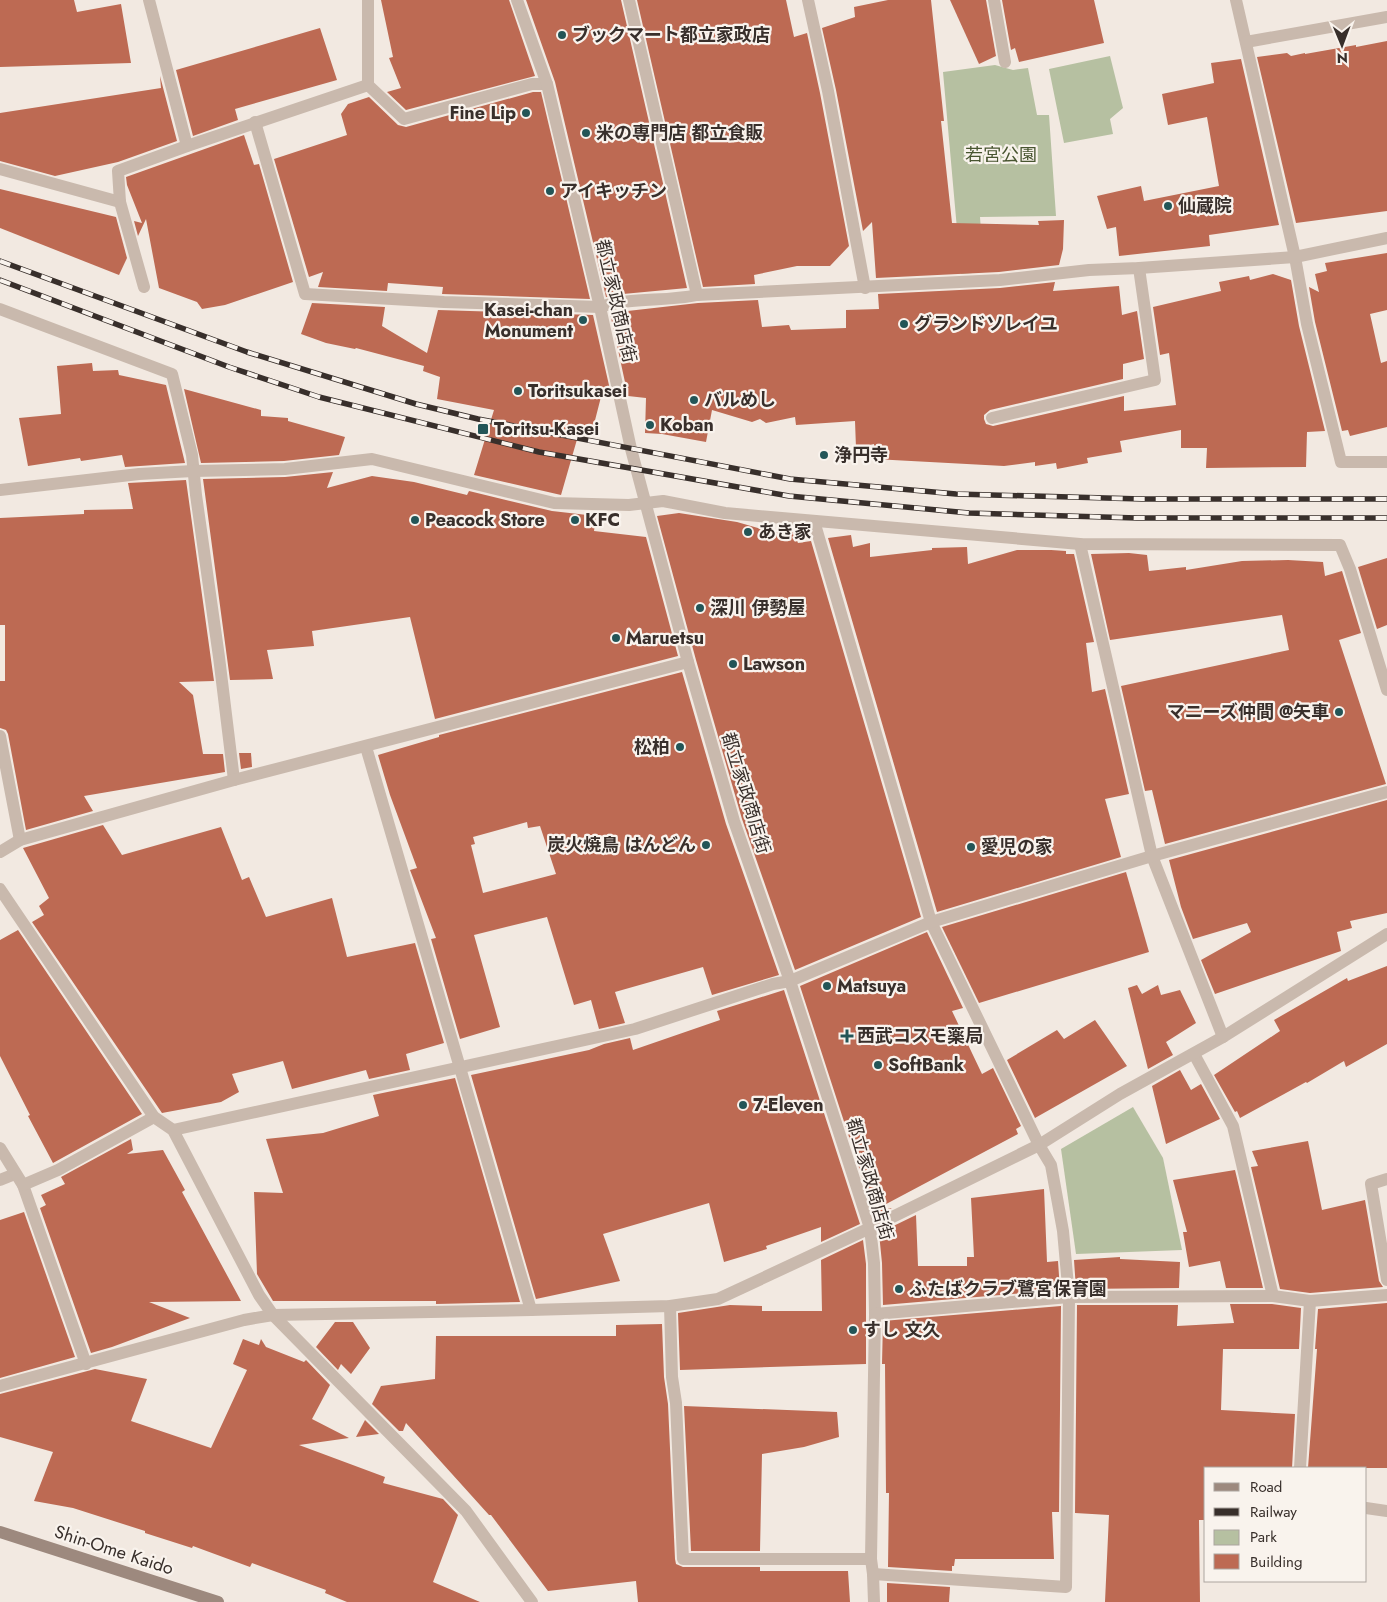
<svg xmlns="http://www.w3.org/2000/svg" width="1387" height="1602" font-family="Jost,'Noto Sans JP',sans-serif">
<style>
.green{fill:#b6c0a1}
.building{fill:#bd6a53;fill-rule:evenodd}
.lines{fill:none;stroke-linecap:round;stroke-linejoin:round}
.lane{stroke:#c9b9ad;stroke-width:12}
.street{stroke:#c9b9ad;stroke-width:12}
.secondary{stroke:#9d897e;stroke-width:12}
.rail-casing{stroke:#382f2b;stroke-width:5.5}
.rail{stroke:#f9f3ed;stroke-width:4;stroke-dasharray:11;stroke-linecap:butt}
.poi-dot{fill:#235557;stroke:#f9f3ed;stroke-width:2}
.labels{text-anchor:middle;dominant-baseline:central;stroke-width:4.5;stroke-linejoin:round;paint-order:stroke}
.poi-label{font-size:18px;font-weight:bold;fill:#382f2b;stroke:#f9f3ed;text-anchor:start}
.park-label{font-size:18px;fill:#485530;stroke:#f9f3ed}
.street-label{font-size:18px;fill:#382f2b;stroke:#f9f3ed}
</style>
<rect width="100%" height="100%" fill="#f2e9e1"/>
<g class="green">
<polygon points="1110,56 1123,108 1110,119 1113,134 1064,143 1049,69"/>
<polygon points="995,65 1013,70 1028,68 1037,115 1049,115 1056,216 980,217 984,272 961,274 943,72"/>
<polygon points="1133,1107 1163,1158 1182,1250 1076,1254 1061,1149"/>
</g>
<g class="building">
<polygon points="0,0 74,0 77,12 121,4 131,63 0,67"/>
<polygon points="381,0 509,0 535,76 406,110 387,92 401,88 389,58 393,57"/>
<polygon points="526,0 621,0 687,288 623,294 606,297 555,82"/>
<polygon points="637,0 786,0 794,37 807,33 820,93 849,246 830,266 797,266 754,275 755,284 703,287"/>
<polygon points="888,0 931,0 944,121 941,121 952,223 1039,225 1038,221 1064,220 1063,249 1059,265 999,272 876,278 872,222 863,231 836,90 822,28 855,17 854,7"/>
<polygon points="950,0 986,0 996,56 979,64"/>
<polygon points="1002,0 1094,0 1104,43 1019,62 1015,48 1011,50"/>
<polygon points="320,28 337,80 235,109 238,120 193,136 176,70"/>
<polygon points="1387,41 1387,211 1296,223 1257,57 1287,53 1291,56 1305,53 1305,54 1356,45 1356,47"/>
<polygon points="1241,59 1279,225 1209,235 1210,246 1119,256 1116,227 1107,229 1097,196 1141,186 1144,201 1219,186 1207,117 1168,125 1162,94 1214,83 1211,63"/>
<polygon points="160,76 177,141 118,162 55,176 0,161 0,113 161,88"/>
<polygon points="533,92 541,92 590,299 442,294 443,287 388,283 387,291 318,287 323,272 309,277 274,159 347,135 341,114 348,104 369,97 398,125 406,127"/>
<polygon points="244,135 254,165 259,164 293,282 225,305 202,309 197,302 159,288 146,219 138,236 134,221 142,223 127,185 126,177"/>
<polygon points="0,189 116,217 127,258 119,275 0,228"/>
<polygon points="1387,253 1387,310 1370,314 1381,363 1387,361 1387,427 1350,436 1348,430 1342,431 1315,322 1309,287 1319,292 1315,274 1327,271 1325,263"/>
<polygon points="1273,274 1291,280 1299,326 1325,431 1307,432 1306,467 1206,468 1207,448 1181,448 1181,430 1120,441 1122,452 1087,458 1088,463 1057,469 1056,463 1035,466 1035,462 1004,466 874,459 874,444 856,448 855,421 796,425 795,417 766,423 760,419 752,422 712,410 706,442 662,434 645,433 646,398 628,396 610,313 698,303 758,300 762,327 789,325 791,330 846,328 846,310 879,309 878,294 1000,288 1055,282 1053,291 1119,286 1122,315 1137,311 1144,359 1123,364 1123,379 990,410 984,415 984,419 986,424 993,426 1124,396 1124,411 1176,405 1169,353 1160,355 1153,307 1221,291 1219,282 1249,276 1250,280"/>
<polygon points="312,303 385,307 382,326 427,353 438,310 593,315 611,394 602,393 592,432 580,429 561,495 474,475 494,410 437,399 440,377 423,371 424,366 356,348 355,349 326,343 301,334"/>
<polygon points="92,363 93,371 118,370 119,375 166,385 185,463 125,467 122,455 81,461 80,458 28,466 19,418 61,414 57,366"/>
<polygon points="184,389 261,410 261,416 288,418 288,421 345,437 339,455 284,461 201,463"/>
<polygon points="333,472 327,488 372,476 414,482 467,495 469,491 552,511 596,516 594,531 646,537 678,656 435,719 410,617 312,631 314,646 267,650 273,679 230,680 203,479 285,477"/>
<polygon points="186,480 214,681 179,682 193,695 203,754 223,754 225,772 84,796 93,811 26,830 8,734 6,730 0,728 0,681 5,681 5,625 0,625 0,518 84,514 84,510 133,509 128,483"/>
<polygon points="679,513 737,522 772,532 793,532 798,543 811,541 921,917 795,970 742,819 696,660 657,516"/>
<polygon points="851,535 853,547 870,543 870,557 932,550 932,548 967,547 968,564 1017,550 1051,550 1066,551 1066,554 1074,554 1094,642 1086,643 1092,692 1105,689 1129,794 1105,799 1121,857 937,912 828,538"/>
<polygon points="1129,553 1147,555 1149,571 1186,567 1186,570 1242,561 1288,560 1323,562 1325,576 1342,571 1361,633 1339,640 1386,784 1165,844 1152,790 1145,791 1121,686 1289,650 1282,615 1110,640 1091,554"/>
<polygon points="1387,558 1387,625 1377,629 1358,567"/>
<path d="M682,672L726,824L779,975L712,995L703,967L615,992L625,1023L599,1029L591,1000L574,1005L547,917L474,935L500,1027L460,1039L431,939L436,938L410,870L417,868L390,795L378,755L439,737V735ZM527,822L528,828L540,826L556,874L483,893L471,845L475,844L473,837Z"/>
<polygon points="239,753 251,753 252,767 241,769"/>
<polygon points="1387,800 1387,913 1350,921 1352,928 1337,932 1341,951 1215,994 1201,960 1251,932 1247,923 1193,939 1181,907 1169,860"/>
<polygon points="103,825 122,855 221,827 242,880 249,877 266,917 332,898 347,957 415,943 444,1043 406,1054 410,1070 369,1079 366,1070 292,1089 283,1061 232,1074 239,1092 221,1102 162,1113 32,922 44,915 39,906 49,898 23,848"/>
<polygon points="1126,872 1149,952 979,1003 942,927"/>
<polygon points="18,930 142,1114 53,1163 28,1116 30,1115 0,1056 0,940"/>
<polygon points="927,932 963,1008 952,1011 982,1074 993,1068 1021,1126 1016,1129 1018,1134 873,1211 892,1208 875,1217 800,986"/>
<polygon points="1387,966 1387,1044 1346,1067 1344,1061 1307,1083 1306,1082 1240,1118 1237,1111 1235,1112 1214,1075 1280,1031 1274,1020 1347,978 1348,981"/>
<polygon points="1137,985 1142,994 1158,985 1161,995 1180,990 1196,1023 1166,1042 1173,1055 1148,1069 1128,988"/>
<polygon points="784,990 860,1224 821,1242 821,1227 766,1246 767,1249 724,1262 709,1203 603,1234 620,1281 536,1299 471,1075 589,1050 604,1044 630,1038 633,1050 720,1020 717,1011"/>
<polygon points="1095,1020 1127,1066 1035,1118 1007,1060 1057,1030 1064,1039"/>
<polygon points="1180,1070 1191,1090 1201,1084 1220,1119 1166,1144 1152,1086"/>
<polygon points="455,1078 520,1302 436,1304 436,1301 273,1301 257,1274 254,1192 283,1193 266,1139 323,1133 379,1116 373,1095"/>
<polygon points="131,1139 133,1150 127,1154 163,1150 185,1190 182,1192 241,1301 149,1302 190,1318 112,1347 91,1353 40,1208 46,1205 41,1195 65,1184 61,1177"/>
<polygon points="1308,1141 1322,1210 1365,1200 1379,1281 1383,1287 1310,1293 1280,1289 1251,1167 1258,1166 1252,1151"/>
<polygon points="1235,1170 1263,1288 1226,1288 1220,1261 1189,1267 1183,1232 1187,1232 1173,1180"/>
<polygon points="1044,1189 1047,1262 1058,1261 1060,1290 883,1305 882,1263 879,1233 916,1215 918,1266 967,1266 967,1257 974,1257 971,1198"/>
<polygon points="24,1212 75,1357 0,1378 0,1220"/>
<polygon points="863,1240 866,1264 866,1364 680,1370 678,1313 730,1305 762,1306 762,1311 822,1311 821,1260"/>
<polygon points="1120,1257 1120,1259 1180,1262 1179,1288 1076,1289 1074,1260"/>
<polygon points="1387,1303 1387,1468 1308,1468 1317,1349 1315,1349 1318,1309"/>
<polygon points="1230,1304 1272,1304 1301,1308 1299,1349 1223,1349 1221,1410 1295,1414 1292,1468 1206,1468 1206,1520 1199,1520 1200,1602 1105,1602 1109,1515 1075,1513 1077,1305 1178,1305 1177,1326 1234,1323"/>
<polygon points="1061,1306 1059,1512 1052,1512 1054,1559 955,1559 954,1566 952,1566 952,1571 888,1567 889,1493 886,1493 885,1364 882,1364 883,1321"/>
<polygon points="335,1322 353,1322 370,1348 351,1374 341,1364 338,1370 316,1347"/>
<polygon points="662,1324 664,1377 668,1404 675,1559 676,1564 683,1567 760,1567 760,1571 848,1571 850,1602 638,1602 636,1581 548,1591 491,1515 489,1515 406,1423 403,1431 399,1431 372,1404 381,1386 435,1379 436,1336 616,1336 616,1325"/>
<polygon points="243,1339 259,1345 261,1339 266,1347 304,1362 306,1360 330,1385 312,1419 349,1438 299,1445 385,1477 383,1483 443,1499 458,1515 433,1582 480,1602 347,1602 325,1593 326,1590 252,1563 250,1567 193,1546 192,1548 145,1533 145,1531 73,1508 34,1501 53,1452 0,1437 0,1394 95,1369 147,1379 131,1421 211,1448 247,1370 233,1364"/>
<polygon points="684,1406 837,1412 839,1437 804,1447 762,1454 760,1551 691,1551"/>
<polygon points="365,1420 379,1434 356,1437"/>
<polygon points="887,1583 950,1587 949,1602 887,1602"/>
</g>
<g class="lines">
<g class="lane">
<polyline points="994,0 1005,62"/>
<polyline points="368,85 404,119 532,84 547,84"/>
<polyline points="1387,1179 1371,1184 1387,1280"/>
<polyline points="0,1180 15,1174"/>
<polyline points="670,1306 672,1377 676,1403 683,1559 871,1559"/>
<polyline points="1300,1468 1310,1301"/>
<polyline points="1366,1508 1387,1511"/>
<polyline points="873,1574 1066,1587 1069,1297"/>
</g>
<g class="street">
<polyline points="149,0 187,146"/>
<polyline points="517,0 547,84 600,307 631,449 688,662 734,821 790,981 870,1228 874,1263 875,1314 871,1559 873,1574 874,1602"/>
<polyline points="629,0 697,295"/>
<polyline points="808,0 828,91 865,288"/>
<polyline points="1236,0 1295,257 1307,324 1341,462 1387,462"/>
<polyline points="1246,42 1387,17"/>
<path d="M255,122L305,294L444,302L600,307C631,297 665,302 697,295L1000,280L1089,270L1139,268L1295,257L1387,238"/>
<polyline points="0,169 120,202"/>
<polyline points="144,287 120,202 118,171 187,146 368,85 368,0"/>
<polyline points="0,309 172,374 192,455 196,495 219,657 234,780"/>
<polyline points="992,418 1155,380 1139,268"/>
<polyline points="0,490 139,474 193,471 285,469 372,459 554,503 629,505 663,501 725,513 1080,544 1340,545 1350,569 1387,690"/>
<polyline points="814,521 931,922 1039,1145 1051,1165 1063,1231 1069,1297"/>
<polyline points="1080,544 1152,856 1223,1037"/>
<polyline points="0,736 20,840"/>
<polyline points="366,747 531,1310"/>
<polyline points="0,852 20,840 234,780 688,662"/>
<polyline points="0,889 154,1117 173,1130 259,1295 273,1315 466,1511 532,1602"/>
<polyline points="1194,1054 1233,1126 1273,1296"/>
<polyline points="173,1130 635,1029 773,984 790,981 931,922 1152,856 1387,792"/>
<polyline points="0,1148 23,1185 86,1364"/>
<polyline points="23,1185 58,1170 154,1117"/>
<polyline points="875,1314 1069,1297 1273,1296 1310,1301 1387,1295"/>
<polyline points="0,1386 244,1320 273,1315 531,1310 670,1306 718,1299 870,1228 1039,1145 1120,1094 1223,1037 1387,934"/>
</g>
<polyline class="secondary" points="0,1532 218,1602"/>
<g class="rail-casing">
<g id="rail">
<polyline points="0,261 247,352 416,404 478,419 790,479 956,494 1142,499 1387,499"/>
<polyline points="0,280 229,367 319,397 539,452 789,496 969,513 1137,518 1387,518"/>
</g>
</g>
<use href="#rail" class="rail"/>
</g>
<g class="poi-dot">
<circle cx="562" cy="35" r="5"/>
<circle cx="526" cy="113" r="5"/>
<circle cx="586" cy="133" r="5"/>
<circle cx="550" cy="191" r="5"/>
<circle cx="1168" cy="206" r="5"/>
<circle cx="583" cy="320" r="5"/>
<circle cx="904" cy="324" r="5"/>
<circle cx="518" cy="391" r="5"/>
<circle cx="694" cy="400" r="5"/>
<circle cx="650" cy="425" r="5"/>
<rect x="477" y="423" width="12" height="12" rx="2.5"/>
<circle cx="824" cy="455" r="5"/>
<circle cx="415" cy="520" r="5"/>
<circle cx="575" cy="520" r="5"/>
<circle cx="748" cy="532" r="5"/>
<circle cx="700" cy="608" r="5"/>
<circle cx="616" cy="638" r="5"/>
<circle cx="733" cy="664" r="5"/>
<circle cx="1339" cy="712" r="5"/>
<circle cx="680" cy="747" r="5"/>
<circle cx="706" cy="845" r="5"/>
<circle cx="971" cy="847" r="5"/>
<circle cx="827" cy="986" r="5"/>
<path d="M844.5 1028.5h5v5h5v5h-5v5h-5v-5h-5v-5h5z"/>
<circle cx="878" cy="1065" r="5"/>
<circle cx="743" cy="1105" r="5"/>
<circle cx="899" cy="1289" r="5"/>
<circle cx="853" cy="1330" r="5"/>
</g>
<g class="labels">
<g class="poi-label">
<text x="572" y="35">ブックマート都立家政店</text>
<text x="516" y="113" text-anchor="end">Fine Lip</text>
<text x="596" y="133">米の専門店 都立食販</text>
<text x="560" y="191">アイキッチン</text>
<text x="1178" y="206">仙蔵院</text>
<text x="573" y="310" text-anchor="end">Kasei-chan<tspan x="573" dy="21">Monument</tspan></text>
<text x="914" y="324">グランドソレイユ</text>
<text x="528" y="391">Toritsukasei</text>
<text x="704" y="400">バルめし</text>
<text x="660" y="425">Koban</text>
<text x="494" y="429">Toritsu-Kasei</text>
<text x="834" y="455">浄円寺</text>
<text x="425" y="520">Peacock Store</text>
<text x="585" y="520">KFC</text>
<text x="758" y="532">あき家</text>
<text x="710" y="608">深川 伊勢屋</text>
<text x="626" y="638">Maruetsu</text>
<text x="743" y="664">Lawson</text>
<text x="1329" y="712" text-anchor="end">マニーズ仲間 @矢車</text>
<text x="670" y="747" text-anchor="end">松柏</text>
<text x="696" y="845" text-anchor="end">炭火焼鳥 はんどん</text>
<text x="981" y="847">愛児の家</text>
<text x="837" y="986">Matsuya</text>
<text x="857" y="1036">西武コスモ薬局</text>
<text x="888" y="1065">SoftBank</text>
<text x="753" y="1105">7-Eleven</text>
<text x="909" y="1289">ふたばクラブ鷺宮保育園</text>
<text x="863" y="1330">すし 文久</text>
</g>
<g class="park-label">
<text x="1001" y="155">若宮公園</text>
</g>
<g class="street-label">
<text transform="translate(616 301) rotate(77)">都立家政商店街</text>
<text transform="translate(746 793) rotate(73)">都立家政商店街</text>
<text transform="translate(870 1179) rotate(74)">都立家政商店街</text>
<text transform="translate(114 1550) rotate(18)">Shin-Ome Kaido</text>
</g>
</g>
<rect x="1204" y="1467" width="162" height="115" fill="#f9f3ed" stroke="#aca59f"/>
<rect x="1214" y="1483" width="25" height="8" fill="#9d897e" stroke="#aca59f"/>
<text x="1250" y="1492" font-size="15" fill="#382f2b">Road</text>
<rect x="1214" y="1508" width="25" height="8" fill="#382f2b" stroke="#aca59f"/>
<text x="1250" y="1517" font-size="15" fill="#382f2b">Railway</text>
<rect x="1214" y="1530" width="25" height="15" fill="#b6c0a1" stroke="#aca59f"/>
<text x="1250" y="1542" font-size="15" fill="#382f2b">Park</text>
<rect x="1214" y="1554" width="25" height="15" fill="#bd6a53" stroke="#aca59f"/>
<text x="1250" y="1567" font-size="15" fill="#382f2b">Building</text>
<g transform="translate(1342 45) rotate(179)" stroke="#f9f3ed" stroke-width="4" paint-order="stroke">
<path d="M0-4L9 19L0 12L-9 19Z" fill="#382f2b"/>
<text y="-8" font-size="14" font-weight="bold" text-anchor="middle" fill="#382f2b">N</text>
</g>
</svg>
